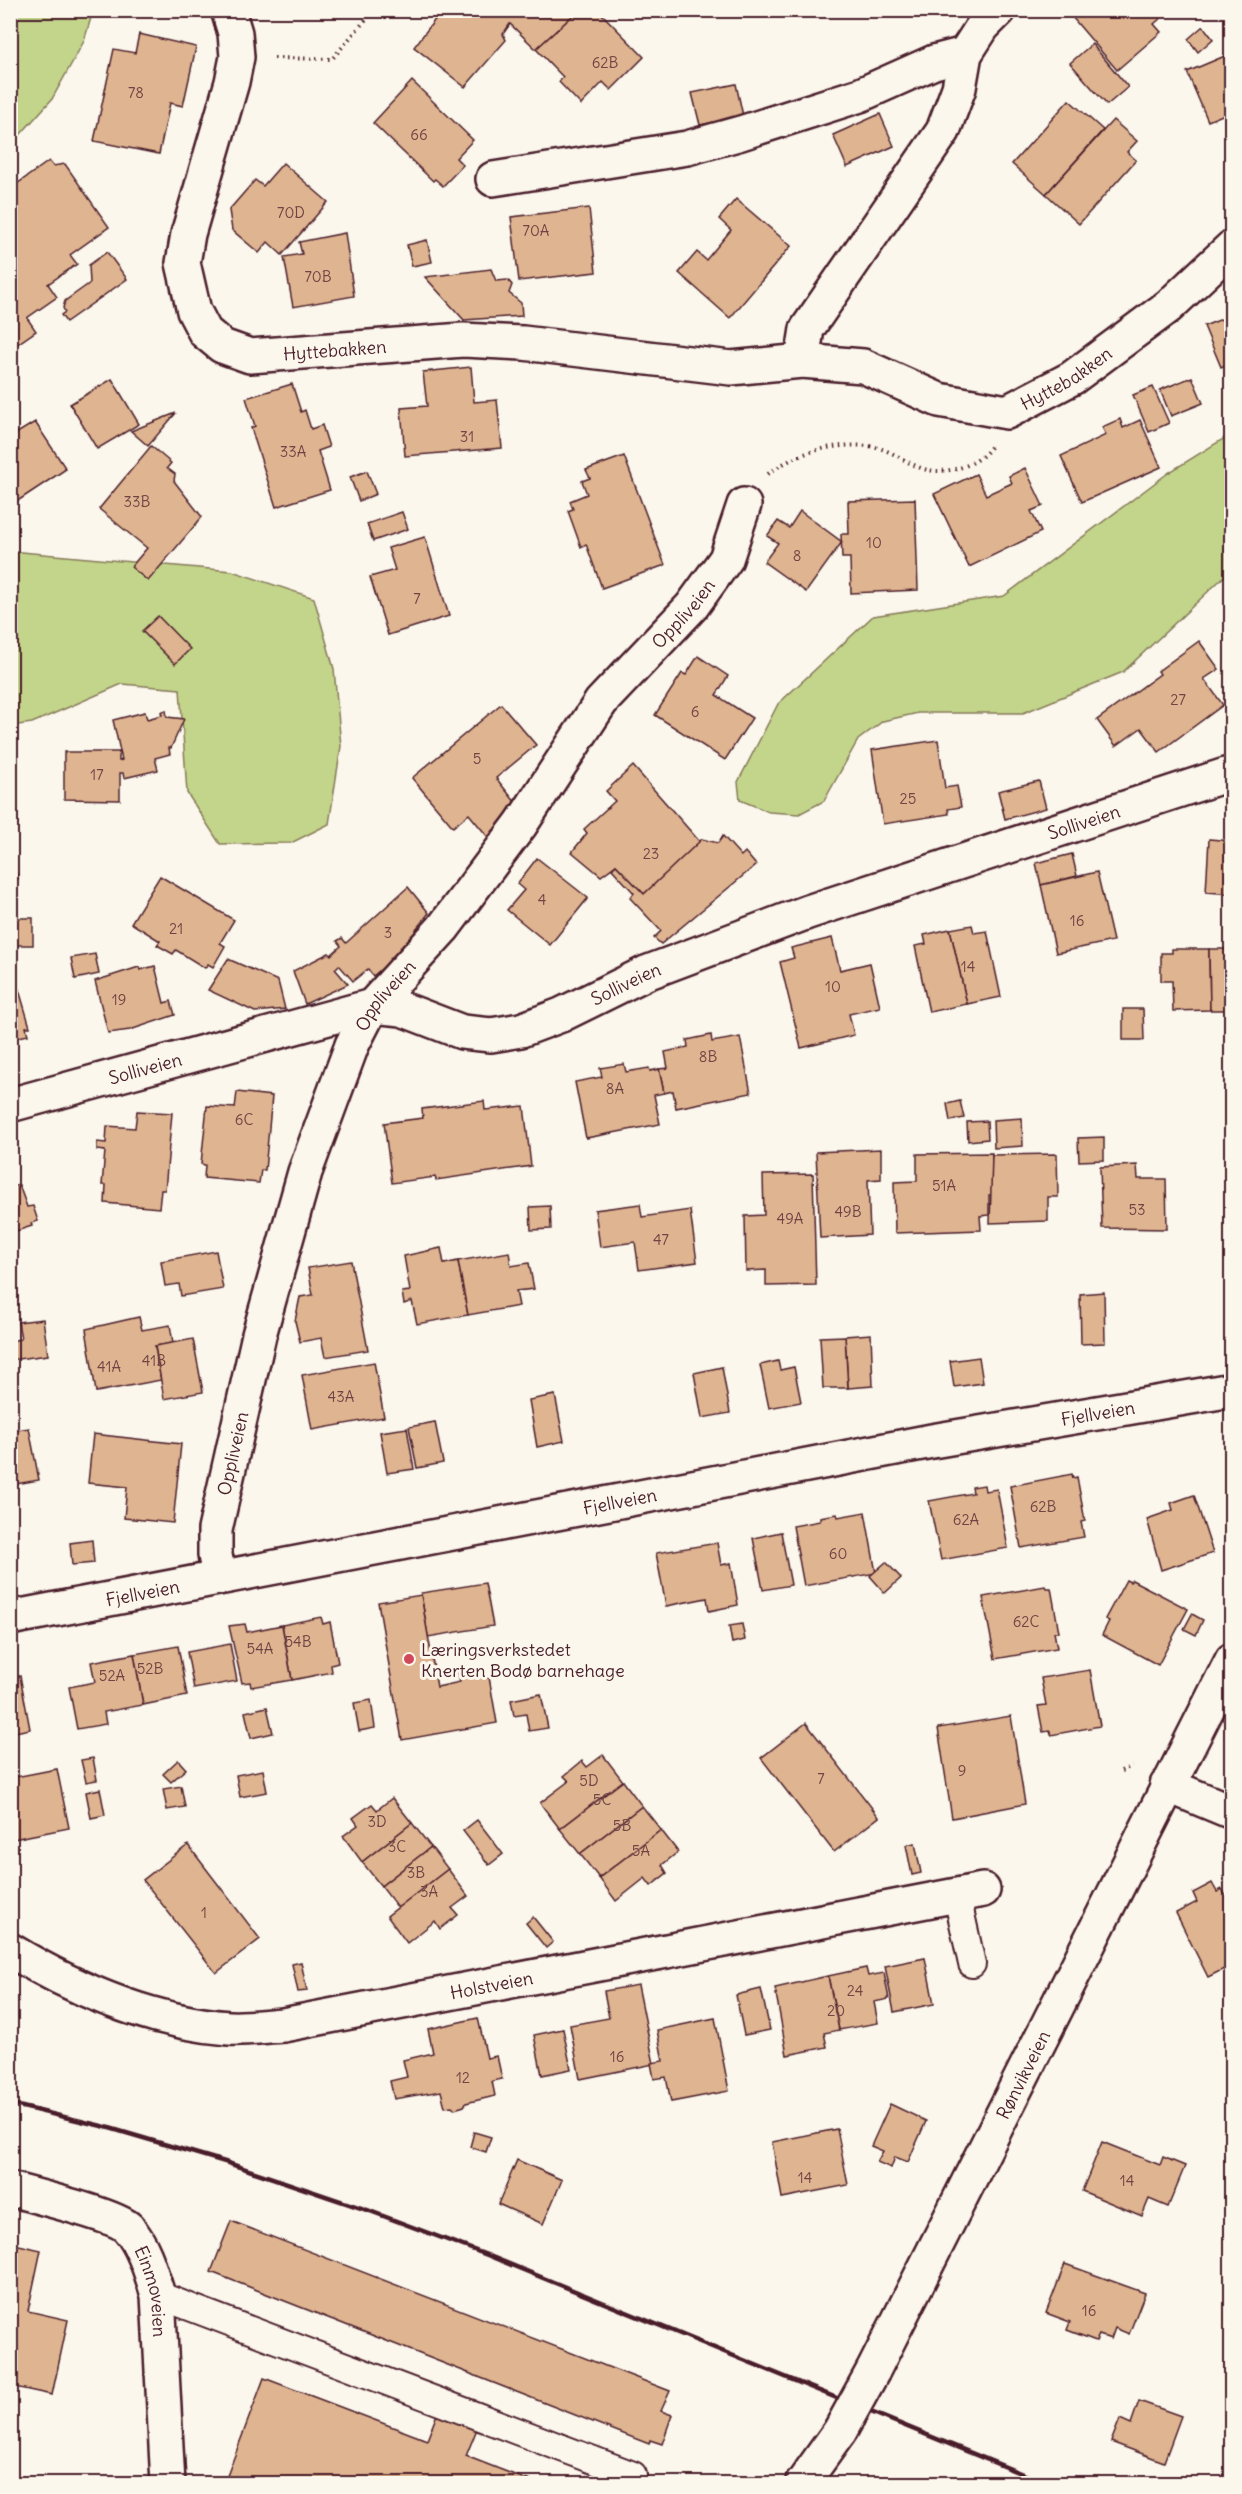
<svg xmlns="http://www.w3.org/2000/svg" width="1242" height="2494" font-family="Delius,sans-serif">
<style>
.green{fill:#c3d58a;stroke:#867a5a;stroke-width:1.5}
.building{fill:#dfb490;stroke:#4a1f2b;stroke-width:1.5}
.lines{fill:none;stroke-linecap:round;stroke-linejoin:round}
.service-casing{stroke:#4a1f2b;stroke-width:30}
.minor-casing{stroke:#4a1f2b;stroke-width:38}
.path{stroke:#4a1f2b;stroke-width:4;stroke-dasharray:1.5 4.5;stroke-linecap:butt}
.service{stroke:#fbf7ec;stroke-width:26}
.minor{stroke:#fbf7ec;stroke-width:33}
.rail{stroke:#4a1f2b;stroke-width:4.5}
.minor-bridge-casing{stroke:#4a1f2b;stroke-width:38;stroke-linecap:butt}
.minor-bridge{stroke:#fbf7ec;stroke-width:33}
.poi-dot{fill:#d1495b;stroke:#fbf7ec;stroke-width:2}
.labels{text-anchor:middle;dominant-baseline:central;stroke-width:6;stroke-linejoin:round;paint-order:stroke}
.number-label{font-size:15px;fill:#6f4444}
.street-label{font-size:18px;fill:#4a1f2b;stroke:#fbf7ec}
.poi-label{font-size:18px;fill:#4a1f2b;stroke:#fbf7ec;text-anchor:start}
</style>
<rect width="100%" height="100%" fill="#fbf7ec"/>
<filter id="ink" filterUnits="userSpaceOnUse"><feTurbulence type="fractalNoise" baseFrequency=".0167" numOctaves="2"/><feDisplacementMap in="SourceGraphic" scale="12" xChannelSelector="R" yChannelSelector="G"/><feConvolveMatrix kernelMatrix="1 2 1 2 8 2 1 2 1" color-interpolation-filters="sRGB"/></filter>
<g filter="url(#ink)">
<g class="green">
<polygon points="11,10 93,11 84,41 52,99 11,145"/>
<polygon points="1231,434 1231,570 1123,672 1023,713 918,713 883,721 858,740 824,801 799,814 769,812 740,800 738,782 778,704 873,616 1004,596 1168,473"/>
<polygon points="10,551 232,571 314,598 334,669 341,746 329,824 291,843 220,844 187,793 180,689 122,684 32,723 11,726"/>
</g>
<g class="building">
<polygon points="437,10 579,10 536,49 510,24 503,34 506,40 465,87 414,47 440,13"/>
<polygon points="579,10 598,10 644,57 611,90 603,82 581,105 559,82 563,77 536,49"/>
<polygon points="1066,10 1169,10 1169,11 1154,24 1161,32 1117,70"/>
<polygon points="1203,26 1213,39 1198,52 1188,39"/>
<polygon points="139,34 196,47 183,106 170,103 159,154 94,141 114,49 135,53"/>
<polygon points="1092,44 1128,87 1107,105 1070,63"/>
<polygon points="1232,53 1232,111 1208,121 1187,72"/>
<polygon points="412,81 473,140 456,158 463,165 443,186 435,179 433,181 373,123"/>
<polygon points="736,84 743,116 700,125 692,93"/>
<polygon points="1069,100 1103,130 1046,194 1012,164"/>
<polygon points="880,114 894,146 847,167 833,135"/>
<polygon points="1113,120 1137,141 1127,152 1136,160 1079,224 1046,194"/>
<polygon points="49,161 53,166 65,164 109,227 70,255 77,264 48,284 57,297 27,318 36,331 10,349 10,189"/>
<polygon points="283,163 328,202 282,255 268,242 259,253 232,230 229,210 255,180 263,186"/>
<polygon points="736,199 791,246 730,318 679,273 697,252 706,260 731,230 719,219"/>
<polygon points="589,208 596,272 519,281 511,217"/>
<polygon points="345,233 354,296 293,307 284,257 302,254 299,242"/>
<polygon points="427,240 432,262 412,266 407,245"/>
<polygon points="107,252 127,279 66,322 61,315 65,312 63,308 65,301 90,283 89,265"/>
<polygon points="491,269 496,281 508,280 512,285 509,293 521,303 522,316 464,320 425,277"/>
<polygon points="1232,315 1232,362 1221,367 1204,326"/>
<polygon points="10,355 17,364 10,368"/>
<polygon points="471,367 474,402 497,400 502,448 405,456 401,408 427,406 423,372"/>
<polygon points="1192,377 1203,403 1171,416 1160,390"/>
<polygon points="112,379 139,424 97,449 70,404"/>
<polygon points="292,384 301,412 305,410 311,429 322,425 329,447 318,451 330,490 276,507 251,428 255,426 246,398"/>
<polygon points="1153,387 1169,423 1149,432 1133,395"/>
<polygon points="176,413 148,446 131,431"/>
<polygon points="1120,419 1123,428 1140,420 1161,467 1082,502 1061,456 1106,435 1102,427"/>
<polygon points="35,422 66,469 10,506 10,430 14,435"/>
<polygon points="151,446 171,463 167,468 175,474 174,481 202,517 148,581 131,567 147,548 99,509"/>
<polygon points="624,456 665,565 602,588 586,544 581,547 568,511 573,509 570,501 587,494 582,481 590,478 586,470"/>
<polygon points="1025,468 1043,506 1031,511 1041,532 969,567 934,494 976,474 986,495 1012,483 1009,476"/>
<polygon points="367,471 376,494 359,501 350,477"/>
<polygon points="915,499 918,590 851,593 850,558 842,558 841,534 849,534 848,501"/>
<polygon points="800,511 842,542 806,592 764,562 778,543 767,536 778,521 789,528"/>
<polygon points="402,512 408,529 373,541 367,524"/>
<polygon points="425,537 449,616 388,635 370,577 395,570 388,548"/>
<polygon points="158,616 190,649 175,664 142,631"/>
<polygon points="1199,641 1219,669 1204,679 1223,705 1159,752 1141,728 1116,746 1097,720 1160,674 1158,671"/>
<polygon points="698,656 728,676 716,695 752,718 725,760 655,715 682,673 686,675"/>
<polygon points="501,704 536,745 496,778 516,803 488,837 469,814 453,827 412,778"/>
<polygon points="166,710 167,717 184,719 171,748 169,748 170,754 155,758 158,770 124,778 123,773 120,773 120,800 64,799 64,752 119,752 119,761 122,760 113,720 145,712 147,719 162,715 161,712"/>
<polygon points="938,740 945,788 957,786 961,807 948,809 949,814 883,824 872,750"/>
<polygon points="633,766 700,842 644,894 616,865 601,876 572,852 587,833 584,829 615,801 606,791"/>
<polygon points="1039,781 1046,808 1005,819 998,791"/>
<polygon points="723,836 741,856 745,852 756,865 661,944 654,938 661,931 630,898 634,893 612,869 616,865 644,894 702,839 718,843"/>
<polygon points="1209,839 1232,841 1232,894 1206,892"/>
<polygon points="10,850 18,879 10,881"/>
<polygon points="1072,854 1077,876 1041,885 1036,863"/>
<polygon points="537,858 588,898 550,945 507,910 524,890 517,884"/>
<polygon points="1097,872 1113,941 1056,953 1041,885"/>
<polygon points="160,876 234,920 220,943 225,946 213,967 208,964 205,968 176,950 173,954 157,945 160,941 131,923"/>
<polygon points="408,887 429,913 416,929 421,936 373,976 368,969 353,981 339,965 335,969 348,984 305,1004 293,971 329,953 331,955 341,946 337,941 342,938 346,943"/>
<rect x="10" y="918" width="23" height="27"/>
<polygon points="972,925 974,933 987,931 1001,997 967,1004 950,929"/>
<polygon points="950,929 967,1004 929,1012 915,946 926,944 924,935"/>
<polygon points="832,938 840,970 870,963 880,1007 849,1014 854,1035 801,1048 780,962 794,958 791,948"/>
<polygon points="1172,949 1209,949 1210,1010 1173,1011 1172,981 1161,981 1161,953 1172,953"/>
<polygon points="1209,949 1232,949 1232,1010 1210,1010"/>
<polygon points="95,954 99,974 75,979 71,958"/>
<polygon points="10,959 30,1027 26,1027 28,1035 10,1039"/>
<polygon points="228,959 278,981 285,1009 255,1012 208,990"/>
<polygon points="155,966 164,1003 171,1001 175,1015 130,1030 108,1033 95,981 139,967 140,970"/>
<polygon points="1123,1009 1143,1009 1144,1040 1123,1040"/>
<polygon points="711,1035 712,1042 740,1037 751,1093 676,1108 673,1091 664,1093 659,1069 668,1068 665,1052 688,1047 687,1040"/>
<polygon points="624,1064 626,1072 649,1068 650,1071 659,1069 664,1093 654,1095 660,1124 586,1138 575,1082 602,1077 600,1068"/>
<polygon points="237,1092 272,1096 265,1170 261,1170 259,1183 204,1178 205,1165 201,1164 207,1106 235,1108"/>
<polygon points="484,1101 485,1110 524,1106 531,1166 436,1180 435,1177 392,1183 384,1123 423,1118 422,1109"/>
<polygon points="960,1101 964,1118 950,1121 947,1104"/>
<polygon points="137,1111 172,1113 165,1190 161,1190 159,1208 105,1203 106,1185 102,1185 105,1151 97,1150 97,1142 106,1143 107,1126 135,1128"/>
<polygon points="1022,1118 1023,1146 994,1148 993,1120"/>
<polygon points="987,1121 988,1139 968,1141 967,1122"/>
<polygon points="1104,1137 1104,1160 1079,1161 1078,1138"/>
<rect x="1227" y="1138" width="5" height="61"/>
<polygon points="881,1149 881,1179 868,1180 870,1235 820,1238 816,1152"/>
<polygon points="992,1153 992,1195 989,1195 989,1215 980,1216 981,1230 895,1233 894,1182 917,1181 917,1154"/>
<polygon points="1057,1154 1058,1197 1048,1197 1048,1221 990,1223 992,1155"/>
<polygon points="1137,1165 1138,1179 1166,1179 1167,1229 1102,1228 1100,1167"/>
<polygon points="813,1174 816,1285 766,1286 766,1270 746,1271 745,1216 764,1215 763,1175"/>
<polygon points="19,1185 27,1207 33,1206 38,1221 31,1223 32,1226 10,1233 10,1187"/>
<polygon points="640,1204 642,1217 690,1210 697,1262 639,1270 635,1242 600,1247 595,1210"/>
<polygon points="550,1206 551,1229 531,1230 530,1207"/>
<polygon points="441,1248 444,1264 458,1261 468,1315 417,1324 412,1301 404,1304 402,1292 410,1291 404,1256"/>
<polygon points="216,1251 223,1289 181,1296 179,1284 165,1286 161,1261"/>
<polygon points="509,1252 511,1266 529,1263 534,1289 516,1291 519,1306 468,1315 458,1261"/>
<polygon points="351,1261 368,1350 325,1357 321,1338 300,1342 295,1321 300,1297 313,1295 308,1268"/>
<polygon points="1104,1292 1105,1343 1081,1344 1080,1294"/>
<polygon points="139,1317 142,1330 170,1325 173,1343 155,1346 161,1380 96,1392 86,1329"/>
<polygon points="43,1319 48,1355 10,1360 10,1341 21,1339 18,1322"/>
<polygon points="871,1334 873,1386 848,1388 845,1336"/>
<polygon points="845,1336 848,1388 823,1388 820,1337"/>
<polygon points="193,1339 203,1392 164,1399 155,1346"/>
<polygon points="979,1357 983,1383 954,1387 950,1361"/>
<polygon points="778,1361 780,1370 794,1367 801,1402 769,1408 760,1365"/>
<polygon points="374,1362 384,1417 312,1430 302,1375"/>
<polygon points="722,1367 730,1413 702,1418 694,1373"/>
<polygon points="555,1395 564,1441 537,1447 529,1400"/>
<polygon points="435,1422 443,1463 417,1468 409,1427"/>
<polygon points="29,1428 39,1480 10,1485 10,1431"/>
<polygon points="407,1428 414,1469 387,1473 380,1432"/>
<polygon points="93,1434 181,1444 173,1523 124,1518 127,1487 88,1483"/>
<polygon points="1072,1474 1073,1478 1077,1477 1085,1521 1081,1522 1084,1537 1021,1548 1010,1486"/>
<polygon points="984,1485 985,1491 997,1489 1008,1548 941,1560 929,1501 973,1493 972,1487"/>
<polygon points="1194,1495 1213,1553 1161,1570 1147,1519 1173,1510 1171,1503"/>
<polygon points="865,1512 876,1573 804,1586 793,1526 820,1521 820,1517 837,1514 838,1517"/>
<polygon points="781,1532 791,1585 763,1590 753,1538"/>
<polygon points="92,1540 94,1563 72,1565 70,1543"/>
<polygon points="717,1543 721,1565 731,1563 738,1605 709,1611 707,1598 666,1606 656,1553"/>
<polygon points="886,1562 901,1578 885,1593 870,1576"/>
<polygon points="1126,1580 1130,1582 1132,1580 1188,1609 1158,1665 1102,1635 1109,1621 1105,1619"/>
<polygon points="485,1583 493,1626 428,1637 421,1593"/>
<polygon points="1045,1586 1046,1588 1051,1588 1059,1632 1054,1632 1057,1648 995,1659 983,1597"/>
<polygon points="421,1595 437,1687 460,1682 458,1672 483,1667 485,1678 489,1677 497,1723 402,1740 378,1602"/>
<polygon points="1192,1614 1203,1620 1196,1635 1184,1629"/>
<polygon points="321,1617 323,1624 330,1622 338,1663 331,1665 332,1672 292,1680 282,1625"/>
<polygon points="245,1624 247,1632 282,1625 292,1680 251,1687 250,1682 242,1683 229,1626"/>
<polygon points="742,1624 745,1640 732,1643 729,1626"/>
<polygon points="230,1644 237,1681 194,1689 187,1652"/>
<polygon points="178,1646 187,1696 143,1705 134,1654"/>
<polygon points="134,1654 143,1705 104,1712 106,1724 77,1729 69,1687 95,1682 91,1662"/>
<polygon points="1090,1670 1100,1726 1051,1735 1050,1731 1043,1732 1038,1706 1046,1705 1041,1678"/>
<polygon points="20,1676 30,1729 10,1733 10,1678"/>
<polygon points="541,1694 548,1728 529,1731 526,1714 514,1716 511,1700"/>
<polygon points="371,1700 375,1728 359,1731 354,1703"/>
<polygon points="267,1707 273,1733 251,1738 245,1712"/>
<polygon points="1011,1716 1025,1804 952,1818 938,1728"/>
<polygon points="806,1723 879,1817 834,1852 761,1758"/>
<polygon points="603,1755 623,1781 560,1829 540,1803 569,1781 564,1776 582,1761 587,1767"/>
<polygon points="93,1758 97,1780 86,1782 81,1760"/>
<polygon points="178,1760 186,1769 171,1782 163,1774"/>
<polygon points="57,1769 69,1828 13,1839 10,1823 10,1778"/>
<polygon points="263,1770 267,1792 240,1797 236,1775"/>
<polygon points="623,1781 642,1806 580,1854 560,1829"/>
<polygon points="181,1786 185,1807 167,1810 163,1789"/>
<polygon points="100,1789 105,1815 91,1818 86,1792"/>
<polygon points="392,1798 412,1823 362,1862 343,1836 358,1825 353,1818 372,1804 377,1810"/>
<polygon points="642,1806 661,1830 599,1878 580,1854"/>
<polygon points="477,1820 503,1854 489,1865 463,1831"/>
<polygon points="412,1823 431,1847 381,1886 362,1862"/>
<polygon points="661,1830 678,1852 662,1865 667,1873 651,1886 645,1878 616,1901 599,1878"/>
<polygon points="915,1843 921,1873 912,1875 906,1845"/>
<polygon points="188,1845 260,1939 216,1973 143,1880"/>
<polygon points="431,1847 448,1869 398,1908 381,1886"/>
<polygon points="448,1869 468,1896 452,1908 458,1915 440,1929 435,1921 407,1943 387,1916"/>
<polygon points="1212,1883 1217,1892 1222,1889 1232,1907 1232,1965 1208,1977 1176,1913 1197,1902 1193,1893"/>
<polygon points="533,1917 553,1942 546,1948 526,1923"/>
<polygon points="925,1958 934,2004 894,2012 885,1966"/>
<polygon points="301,1962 307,1991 298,1992 292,1964"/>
<polygon points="866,1968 868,1976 884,1973 889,1999 874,2002 878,2023 839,2030 828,1976"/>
<polygon points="828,1976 839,2030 824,2033 827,2047 787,2055 775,1988"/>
<polygon points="638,1985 654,2064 580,2079 570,2025 609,2018 604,1991"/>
<polygon points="761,1989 770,2030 744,2035 736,1995"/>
<polygon points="478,2018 487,2058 497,2056 502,2079 492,2081 495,2096 466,2103 464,2106 455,2109 452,2106 445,2107 441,2091 394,2099 390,2081 407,2077 403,2060 433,2053 428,2029"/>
<polygon points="715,2018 729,2091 671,2102 666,2077 654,2079 651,2063 663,2061 657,2030"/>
<polygon points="563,2029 571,2069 542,2075 534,2035"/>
<polygon points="890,2104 926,2121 908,2162 895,2157 891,2168 877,2162 883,2151 871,2146"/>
<polygon points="837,2129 848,2185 782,2198 772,2142"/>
<polygon points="474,2132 491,2137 486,2152 470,2147"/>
<polygon points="1102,2142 1160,2165 1163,2157 1185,2166 1168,2207 1149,2199 1142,2216 1082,2191"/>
<polygon points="517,2160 562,2180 543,2224 498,2204"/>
<polygon points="231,2221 670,2391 661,2411 672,2415 662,2444 650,2440 649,2444 211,2272"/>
<polygon points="10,2243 41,2250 28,2311 68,2320 52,2395 10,2386"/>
<polygon points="1065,2264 1145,2293 1129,2334 1115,2328 1111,2339 1099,2335 1096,2341 1067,2330 1070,2322 1046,2313"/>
<polygon points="264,2378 427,2440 439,2409 479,2424 466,2456 538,2484 246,2484 227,2476"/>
<polygon points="1139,2401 1181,2416 1164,2462 1111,2442 1120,2419 1131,2424"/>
</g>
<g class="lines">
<g class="service-casing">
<g id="service">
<polyline points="957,1896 972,1964"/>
<polyline points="158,2295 633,2475"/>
</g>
</g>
<g class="minor-casing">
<g id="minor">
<path id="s1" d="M228,10L235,33L237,57L232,82L188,234L183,263L194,311L205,332L222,346L250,356L463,340L523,343L731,368L802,361L863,366L939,400L1007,412L1072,378L1169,306L1232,247"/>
<polyline points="493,179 687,148 741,133 860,95 934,62 965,54"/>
<polyline points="802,361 807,329 943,131 959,88 965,54 983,26 999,10"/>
<path id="s2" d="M10,1105L372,1006L402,1009L462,1032L491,1035L521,1030L561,1015L646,973L808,912L1232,773"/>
<path id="s3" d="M219,1577L215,1555V1530L259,1335L305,1172L352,1045L372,1006L443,928L521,824L601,702L692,606L726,559L744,505"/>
<path id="s4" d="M10,1618L932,1441L1232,1390"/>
<polyline points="1167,1785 1232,1812"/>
<path id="s5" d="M10,1950C76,1990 151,2022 229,2028C246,2029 266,2026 283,2025L983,1890"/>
<path id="s6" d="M10,2189C31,2195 117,2216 128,2228C144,2246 151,2273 158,2295L168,2484"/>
<path id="s7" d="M873,2371L1232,1660"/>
<polyline points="802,2484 840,2431"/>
</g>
</g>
<g class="path">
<polyline points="274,58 332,59 374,10"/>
<path d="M768,474C797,452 832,443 868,446C892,448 908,466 928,470C950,474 978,465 991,447"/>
<polyline points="1121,1771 1132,1766"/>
</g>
<use href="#service" class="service"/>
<use href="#minor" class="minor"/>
<polyline class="rail" points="10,2104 106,2127 225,2162 370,2211 487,2255 1047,2484"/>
<g class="minor-bridge-casing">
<polyline id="minor-bridge" points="840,2431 873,2371"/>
</g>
<use href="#minor-bridge" class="minor-bridge"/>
</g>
</g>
<circle class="poi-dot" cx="409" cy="1659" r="6"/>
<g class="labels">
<g class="number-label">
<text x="605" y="62">62B</text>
<text x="136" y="92">78</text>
<text x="419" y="134">66</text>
<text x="291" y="212">70D</text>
<text x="536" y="230">70A</text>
<text x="318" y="276">70B</text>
<text x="467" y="436">31</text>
<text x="293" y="451">33A</text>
<text x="137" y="501">33B</text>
<text x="874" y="542">10</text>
<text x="797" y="555">8</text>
<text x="417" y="598">7</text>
<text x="1178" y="699">27</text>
<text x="695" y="711">6</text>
<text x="477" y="758">5</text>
<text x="97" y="774">17</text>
<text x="908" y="798">25</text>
<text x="651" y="853">23</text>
<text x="542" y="899">4</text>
<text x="1077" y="920">16</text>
<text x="176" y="928">21</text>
<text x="388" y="932">3</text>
<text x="968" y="966">14</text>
<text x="833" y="986">10</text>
<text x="119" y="999">19</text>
<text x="708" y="1056">8B</text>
<text x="615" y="1088">8A</text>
<text x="244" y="1119">6C</text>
<text x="944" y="1185">51A</text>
<text x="1137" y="1209">53</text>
<text x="848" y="1211">49B</text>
<text x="790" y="1218">49A</text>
<text x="661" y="1239">47</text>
<text x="154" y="1360">41B</text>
<text x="109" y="1366">41A</text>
<text x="341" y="1396">43A</text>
<text x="1043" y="1506">62B</text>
<text x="966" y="1519">62A</text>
<text x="838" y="1553">60</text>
<text x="1026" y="1621">62C</text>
<text x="298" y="1641">54B</text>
<text x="260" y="1648">54A</text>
<text x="150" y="1668">52B</text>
<text x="112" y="1675">52A</text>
<text x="962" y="1770">9</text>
<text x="821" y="1778">7</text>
<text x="589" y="1780">5D</text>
<text x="602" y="1799">5C</text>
<text x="377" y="1821">3D</text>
<text x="622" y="1825">5B</text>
<text x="397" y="1846">3C</text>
<text x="641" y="1850">5A</text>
<text x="416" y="1872">3B</text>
<text x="429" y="1891">3A</text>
<text x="204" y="1912">1</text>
<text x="855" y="1990">24</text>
<text x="836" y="2010">20</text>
<text x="617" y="2056">16</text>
<text x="463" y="2077">12</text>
<text x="805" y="2177">14</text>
<text x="1127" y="2180">14</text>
<text x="1089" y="2310">16</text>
</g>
<g class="street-label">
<text stroke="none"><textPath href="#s1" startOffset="471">Hyttebakken</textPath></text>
<text stroke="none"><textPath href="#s1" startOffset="1222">Hyttebakken</textPath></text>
<text stroke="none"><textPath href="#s3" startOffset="1098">Oppliveien</textPath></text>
<text stroke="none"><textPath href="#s2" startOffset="1130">Solliveien</textPath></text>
<text stroke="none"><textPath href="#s2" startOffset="644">Solliveien</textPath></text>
<text stroke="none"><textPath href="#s3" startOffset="612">Oppliveien</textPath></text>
<text stroke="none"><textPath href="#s2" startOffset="140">Solliveien</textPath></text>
<text stroke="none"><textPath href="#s4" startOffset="1107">Fjellveien</textPath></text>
<text stroke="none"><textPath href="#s3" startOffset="126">Oppliveien</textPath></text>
<text stroke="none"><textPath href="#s4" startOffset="621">Fjellveien</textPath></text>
<text stroke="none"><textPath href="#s4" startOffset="135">Fjellveien</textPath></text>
<text stroke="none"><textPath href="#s5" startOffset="501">Holstveien</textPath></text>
<text stroke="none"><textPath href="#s7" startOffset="332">Rønvikveien</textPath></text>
<text stroke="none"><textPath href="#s6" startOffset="194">Einmoveien</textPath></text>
</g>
<g class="poi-label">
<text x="421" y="1649">Læringsverkstedet<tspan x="421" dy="21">Knerten Bodø barnehage</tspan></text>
</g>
</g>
<rect width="1242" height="2494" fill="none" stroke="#fbf7ec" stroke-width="36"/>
<rect x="18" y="18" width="1206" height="2458" fill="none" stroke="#4a1f2b" stroke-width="2" filter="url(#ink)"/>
</svg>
